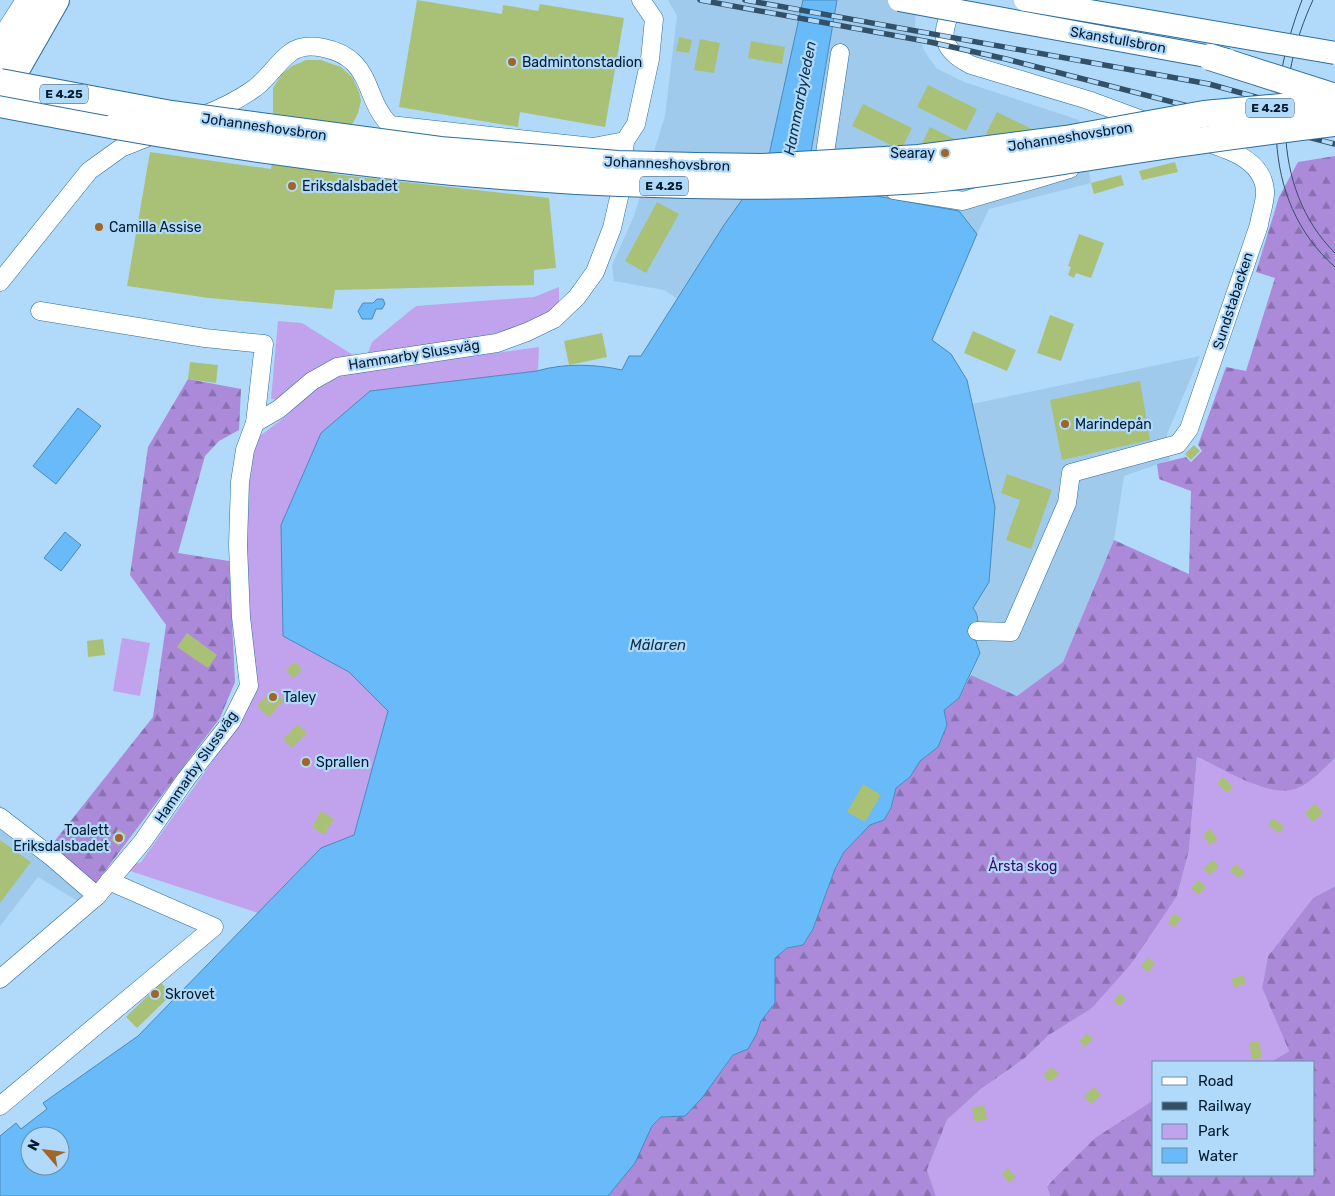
<svg xmlns="http://www.w3.org/2000/svg" width="1335" height="1196" font-family="Rubik,sans-serif">
<style>
.built{fill:#9fcaec}
.green{fill:#c1a3ed}
.forest{fill:url(#forest-firs)}
.water{fill:#68baf8;stroke:#498abc;fill-rule:evenodd}
.building{fill:#a9c176}
.lines{fill:none;stroke-linecap:round;stroke-linejoin:round}
.minor-casing{stroke:#296e9e;stroke-width:19}
.highway-casing{stroke:#296e9e;stroke-width:28}
.minor{stroke:#fff;stroke-width:18}
.highway{stroke:#fff;stroke-width:26}
.tram{stroke:#325068;stroke-width:1}
.rail-casing{stroke:#325068;stroke-width:5.5}
.rail{stroke:#b1d9f9;stroke-width:4;stroke-dasharray:11;stroke-linecap:butt}
.major-bridge-casing{stroke:#296e9e;stroke-width:24;stroke-linecap:butt}
.highway-bridge-casing{stroke:#296e9e;stroke-width:28;stroke-linecap:butt}
.major-bridge{stroke:#fff;stroke-width:22}
.highway-bridge{stroke:#fff;stroke-width:26}
.poi-dot{fill:#a16527;stroke:#b1d9f9;stroke-width:2}
.labels{text-anchor:middle;dominant-baseline:central;stroke-width:4.5;stroke-linejoin:round;paint-order:stroke}
.shield{fill:#b1d9f9;stroke:#35546c;stroke-width:1}
.shield-label{font-size:12px;font-weight:bold;fill:#001b2f}
.street-label{font-size:14px;fill:#001b2f;stroke:#b1d9f9}
.poi-label{font-size:14px;fill:#001b2f;stroke:#b1d9f9;text-anchor:start}
.park-label{font-size:14px;fill:#3e0669;stroke:#b1d9f9}
.water-label{font-size:15px;font-style:italic;fill:#0c3049;stroke:#b1d9f9}
</style>
<defs>
<pattern id="forest-firs" width="22" height="20" patternUnits="userSpaceOnUse" patternTransform="scale(1.25)"><rect width="22" height="20" fill="#ac8ada"/><path d="M5 1l3.5 6h-7zM16 11l3.5 6h-7z" fill="#8a70b1"/></pattern>
</defs>
<rect width="100%" height="100%" fill="#b1d9f9"/>
<g class="built">
<polygon points="668,0 803,0 760,196 724,225 678,299 664,290 614,281 612,265 634,216 665,116 677,16"/>
<polygon points="837,0 916,0 915,26 924,50 936,68 964,82 1079,120 1091,183 989,209 977,234 971,226 804,194"/>
<polygon points="1200,356 1167,434 1170,460 1124,476 1114,540 1063,662 1017,696 971,675 980,653 976,641 979,622 978,615 973,609 995,507 972,404"/>
<polygon points="0,805 96,883 81,903 38,877 0,926"/>
</g>
<g class="green">
<path d="M559,287V304C517,341 423,345 368,353L372,342L416,306L534,297Z"/>
<polygon points="278,321 302,323 353,355 329,362 281,400 271,399"/>
<polygon points="539,347 538,371 370,391 283,635 349,672 388,711 354,835 321,848 258,913 124,869 141,862 226,742 256,693 247,621 247,549 250,463 260,436 286,416 314,388 335,375"/>
<polygon points="122,638 150,643 140,696 113,691"/>
<polygon points="1197,757 1258,786 1311,780 1335,758 1335,886 1313,898 1268,956 1262,988 1289,1051 1271,1062 1154,1062 1154,1100 1047,1185 1050,1196 936,1196 927,1170 947,1120 981,1089 1025,1058 1049,1035 1091,1009 1177,896 1189,850"/>
</g>
<g class="forest">
<path d="M1335,156V758C1323,769 1308,787 1291,790C1262,795 1223,768 1197,757L1189,850L1177,896L1131,964L1091,1009L1049,1035L1025,1058L981,1089L947,1120L927,1170L936,1196H608C628,1172 639,1137 661,1117H674L722,1071L733,1055L748,1048L756,1035L761,1021L775,1003V958L787,948L803,945L813,929L835,869L844,852L870,825L884,820L891,808L896,788L910,777L920,761L938,747L947,725L944,710L959,698L971,675L1017,696L1063,662L1114,540L1189,574L1191,491L1159,479L1157,464L1186,457L1191,462L1202,451L1198,445L1226,367L1246,371L1275,278L1256,272L1279,197L1298,162Z"/>
<polygon points="188,379 241,389 239,430 219,441 205,456 178,553 229,561 235,682 220,718 96,883 50,847 153,717 166,625 130,575 148,447"/>
<polygon points="1335,886 1335,1196 1050,1196 1047,1186 1095,1138 1154,1100 1154,1175 1314,1175 1314,1062 1271,1062 1289,1051 1262,988 1268,956 1313,898"/>
</g>
<g class="water">
<path d="M803,0H837L804,193L865,194L959,211L977,234L932,340L951,354L967,380L995,507L989,582L973,608C983,621 974,628 976,641C977,645 979,650 980,653L959,698L944,710L947,725L938,747L920,761L910,777L896,788L891,808L884,820L870,825L844,852L835,869L813,929L803,945L787,948L775,958V1003L761,1021L756,1035L748,1049L733,1055L702,1098L685,1116L661,1117L652,1126L635,1163L608,1196H0V1136L16,1123L21,1129L47,1109L43,1103L138,1036L321,848L354,835L388,711L349,672L283,636L281,525L321,433L370,391L537,371C563,363 596,364 622,370L629,356H641L724,225L744,197L760,196ZM30,1136H60V1166H30Z"/>
<polygon points="377,299 383,299 385,304 382,309 376,309 372,319 362,319 358,311 363,303 373,303"/>
<polygon points="78,408 101,426 56,484 33,466"/>
<polygon points="65,532 81,545 61,571 44,558"/>
</g>
<g class="building">
<polygon points="417,0 502,14 503,5 538,11 540,4 624,18 605,127 520,112 518,127 399,107"/>
<polygon points="679,37 692,40 689,53 676,51"/>
<polygon points="700,39 720,43 714,73 694,70"/>
<polygon points="751,41 785,47 782,64 748,58"/>
<polygon points="306,60 321,60 341,67 353,78 359,92 361,101 358,113 353,123 341,133 333,174 549,198 556,268 534,270 534,285 335,290 332,309 209,298 127,286 150,152 271,169 279,123 273,113 273,88 282,74 292,66"/>
<polygon points="928,85 977,109 966,131 917,107"/>
<polygon points="863,104 912,128 901,150 852,126"/>
<polygon points="997,112 1046,136 1035,158 986,134"/>
<polygon points="930,127 979,151 919,150"/>
<polygon points="1175,162 1178,172 1142,180 1139,171"/>
<polygon points="1121,175 1124,185 1094,194 1091,183"/>
<polygon points="657,202 679,214 646,273 625,261"/>
<polygon points="1079,234 1104,243 1091,278 1076,273 1074,278 1068,275 1071,267 1068,266"/>
<polygon points="1050,315 1074,324 1061,361 1037,353"/>
<polygon points="973,331 1016,350 1007,371 964,353"/>
<polygon points="602,333 607,357 569,365 564,341"/>
<polygon points="190,362 218,365 216,383 188,379"/>
<polygon points="1140,381 1150,440 1062,460 1050,400"/>
<polygon points="1194,445 1200,451 1191,460 1185,454"/>
<polygon points="1007,474 1052,490 1031,549 1006,540 1020,500 1001,493"/>
<polygon points="187,633 217,655 208,668 177,647"/>
<polygon points="103,639 105,655 88,657 87,641"/>
<polygon points="294,662 302,669 294,678 286,671"/>
<polygon points="272,689 284,700 269,717 257,706"/>
<polygon points="298,724 307,733 292,748 283,739"/>
<polygon points="1223,777 1233,787 1227,793 1217,783"/>
<polygon points="863,784 881,795 865,822 847,812"/>
<polygon points="1315,804 1323,813 1313,822 1305,813"/>
<polygon points="321,811 334,819 324,835 312,827"/>
<polygon points="1273,818 1284,827 1279,833 1268,825"/>
<polygon points="118,829 126,835 119,846 111,840"/>
<polygon points="1210,829 1218,839 1210,845 1203,835"/>
<polygon points="0,840 31,862 0,903"/>
<polygon points="1213,860 1219,867 1209,875 1203,868"/>
<polygon points="1236,864 1245,873 1238,878 1230,870"/>
<polygon points="1199,880 1206,887 1198,895 1191,888"/>
<polygon points="1174,913 1181,918 1175,927 1168,923"/>
<polygon points="1148,957 1155,963 1148,972 1141,967"/>
<polygon points="1243,975 1246,983 1235,988 1231,979"/>
<polygon points="161,983 172,994 137,1028 126,1017"/>
<polygon points="1120,993 1126,998 1120,1006 1113,1001"/>
<polygon points="1087,1033 1093,1039 1085,1047 1079,1041"/>
<polygon points="1259,1041 1262,1058 1252,1059 1249,1043"/>
<polygon points="1052,1067 1059,1074 1050,1082 1043,1075"/>
<polygon points="1094,1087 1101,1095 1091,1104 1084,1096"/>
<polygon points="984,1105 987,1119 975,1122 972,1108"/>
<polygon points="1008,1168 1016,1177 1009,1183 1002,1174"/>
</g>
<g class="lines">
<g class="minor-casing">
<g id="minor">
<path d="M957,0C940,30 937,48 971,65L1088,100L1150,123"/>
<polyline points="0,39 25,0"/>
<polyline points="0,64 42,2"/>
<path d="M201,116C220,109 238,100 255,88C268,78 277,63 290,53C307,40 340,49 354,63C371,80 370,105 390,125L593,147L625,141"/>
<polyline points="835,169 825,153 840,53"/>
<polyline points="894,190 963,201 1070,169"/>
<polyline points="0,282 89,171 121,148 156,134"/>
<polyline points="40,311 205,338 264,344 255,423"/>
<path d="M977,631L1011,632L1067,503L1071,473L1178,444L1189,429L1259,225C1260,215 1266,201 1265,190C1262,160 1230,150 1205,142"/>
<polyline points="0,817 53,858 97,896"/>
<polyline points="0,979 97,896 143,841 186,779 231,722 249,686 241,617 238,545 240,482 245,450 255,423 279,409 312,381 337,367 497,343 527,332 554,319 577,297 595,272 612,228 620,193 625,141 636,124 650,59 654,19 641,0"/>
<polyline points="0,1106 214,927 109,881"/>
</g>
</g>
<g class="highway-casing">
<g id="highway">
<polyline points="0,92 16,70 56,0"/>
<polyline points="0,104 116,126"/>
</g>
</g>
<use href="#minor" class="minor"/>
<use href="#highway" class="highway"/>
<g class="tram">
<path d="M1302,0C1268,88 1257,198 1335,267"/>
<path d="M1313,0C1276,79 1269,188 1335,253"/>
</g>
<g class="rail-casing">
<g id="rail">
<polyline points="700,0 930,42 1006,59 1335,144"/>
<polyline points="745,0 1209,84 1335,119"/>
</g>
</g>
<use href="#rail" class="rail"/>
<g class="major-bridge-casing">
<g id="major-bridge">
<polyline points="899,0 1228,60"/>
<polyline points="1025,0 1335,53"/>
</g>
</g>
<g class="highway-bridge-casing">
<g id="highway-bridge">
<polyline points="1210,57 1335,97"/>
<polyline points="0,82 171,114 440,150 618,164 696,166 763,167 919,158 1066,139 1204,114 1335,102"/>
<path d="M116,126C381,173 651,198 920,180C977,176 1034,165 1091,157C1172,144 1253,133 1335,123"/>
</g>
</g>
<use href="#major-bridge" class="major-bridge"/>
<use href="#highway-bridge" class="highway-bridge"/>
</g>
<g class="poi-dot">
<circle cx="512" cy="62" r="5"/>
<circle cx="945" cy="153" r="5"/>
<circle cx="292" cy="186" r="5"/>
<circle cx="99" cy="227" r="5"/>
<circle cx="1065" cy="424" r="5"/>
<circle cx="273" cy="697" r="5"/>
<circle cx="306" cy="762" r="5"/>
<circle cx="119" cy="838" r="5"/>
<circle cx="155" cy="994" r="5"/>
</g>
<g class="labels">
<g class="shield">
<rect x="40" y="84.5" width="48" height="19" rx="4"/>
<rect x="1246" y="98.5" width="48" height="19" rx="4"/>
<rect x="640" y="176.5" width="48" height="19" rx="4"/>
</g>
<g class="shield-label">
<text x="64" y="94">E 4.25</text>
<text x="1270" y="108">E 4.25</text>
<text x="664" y="186">E 4.25</text>
</g>
<g class="street-label">
<text transform="translate(1118 40) rotate(10)">Skanstullsbron</text>
<text transform="translate(264 127) rotate(8)">Johanneshovsbron</text>
<text transform="translate(1070 137) rotate(-9)">Johanneshovsbron</text>
<text transform="translate(667 164) rotate(2)">Johanneshovsbron</text>
<text transform="translate(1233 301) rotate(-72)">Sundstabacken</text>
<text transform="translate(414 355) rotate(-9)">Hammarby Slussväg</text>
<text transform="translate(196 767) rotate(-55)">Hammarby Slussväg</text>
</g>
<g class="poi-label">
<text x="522" y="62">Badmintonstadion</text>
<text x="935" y="153" text-anchor="end">Searay</text>
<text x="302" y="186">Eriksdalsbadet</text>
<text x="109" y="227">Camilla Assise</text>
<text x="1075" y="424">Marindepån</text>
<text x="283" y="697">Taley</text>
<text x="316" y="762">Sprallen</text>
<text x="109" y="830" text-anchor="end">Toalett<tspan x="109" dy="16">Eriksdalsbadet</tspan></text>
<text x="165" y="994">Skrovet</text>
</g>
<g class="park-label">
<text x="1023" y="866">Årsta skog</text>
</g>
<g class="water-label">
<text transform="translate(800 98) rotate(-79)">Hammarbyleden</text>
<text x="658" y="645">Mälaren</text>
</g>
</g>
<rect x="1152" y="1061" width="162" height="115" fill="#b1d9f9" stroke="#6a8da8"/>
<rect x="1162" y="1077" width="25" height="8" fill="#ffffff" stroke="#6a8da8"/>
<text x="1198" y="1086" font-size="15" fill="#001b2f">Road</text>
<rect x="1162" y="1102" width="25" height="8" fill="#325068" stroke="#6a8da8"/>
<text x="1198" y="1111" font-size="15" fill="#001b2f">Railway</text>
<rect x="1162" y="1124" width="25" height="15" fill="#c1a3ed" stroke="#6a8da8"/>
<text x="1198" y="1136" font-size="15" fill="#001b2f">Park</text>
<rect x="1162" y="1148" width="25" height="15" fill="#68baf8" stroke="#6a8da8"/>
<text x="1198" y="1161" font-size="15" fill="#001b2f">Water</text>
<g transform="translate(45 1151) rotate(298)"><circle r="24" fill="#b1d9f9" stroke="#6a8da8"/>
<path d="M0-4L9 19L0 12L-9 19Z" fill="#a16527"/>
<text y="-8" font-size="14" font-weight="bold" text-anchor="middle" fill="#001b2f">N</text>
</g>
</svg>
